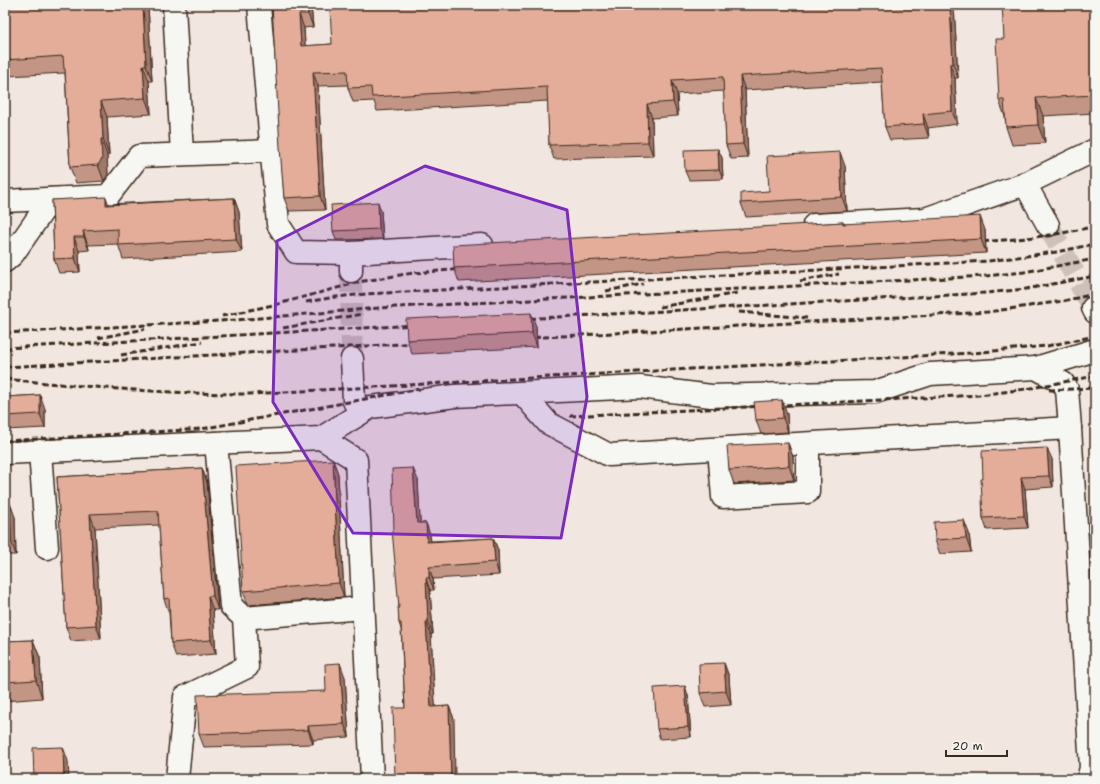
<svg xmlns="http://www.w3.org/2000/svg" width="1100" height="784" font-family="'Shantell Sans',sans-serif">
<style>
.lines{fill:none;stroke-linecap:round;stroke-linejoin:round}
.minor-tunnel{stroke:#cdc1b9;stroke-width:22;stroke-dasharray:22 11;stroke-linecap:butt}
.minor-casing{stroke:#3b2a1e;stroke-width:25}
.minor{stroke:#f6f6f2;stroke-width:22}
.rail{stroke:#3b2a1e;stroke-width:3;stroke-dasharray:6 3;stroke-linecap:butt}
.wall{fill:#c39584;stroke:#3b2a1e}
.shaded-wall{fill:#9f796b;stroke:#3b2a1e}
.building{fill:#e3ad99;stroke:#3b2a1e}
.marked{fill:#7b2cbf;fill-opacity:0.2;stroke:#7b2cbf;stroke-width:3;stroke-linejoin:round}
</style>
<rect width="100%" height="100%" fill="#f2e7e0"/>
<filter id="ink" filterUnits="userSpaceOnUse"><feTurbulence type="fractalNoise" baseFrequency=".025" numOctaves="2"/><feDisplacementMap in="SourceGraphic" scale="8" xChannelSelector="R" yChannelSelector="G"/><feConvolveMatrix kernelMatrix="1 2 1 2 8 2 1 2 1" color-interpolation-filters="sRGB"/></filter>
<g filter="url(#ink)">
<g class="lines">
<g class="minor-tunnel">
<polyline points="1048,225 1093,308"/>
<polyline points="351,271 352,359"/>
</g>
<g class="minor-casing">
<g id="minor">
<polyline points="174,5 182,154"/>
<polyline points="259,5 278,224 296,252 351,253"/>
<polyline points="5,201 108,196 139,156 272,151"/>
<polyline points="814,225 925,219 1025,184"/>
<polyline points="1048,225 1025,184 1095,150"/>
<polyline points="5,261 13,254 51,199"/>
<polyline points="351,271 351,253 482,245"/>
<polyline points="1093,308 1095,312"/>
<polyline points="352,359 354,401 360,413"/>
<polyline points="1036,368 1095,350"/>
<polyline points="522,393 548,423 609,455 1070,428"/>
<polyline points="321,438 356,460 372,779"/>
<polyline points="216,443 231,606 244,618 363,608"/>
<polyline points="719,449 723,497 808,492 808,444"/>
<polyline points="40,451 47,548"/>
<polyline points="5,453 321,438 371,407 455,396 640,387 711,396 875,392 930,374 1036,368 1063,383 1067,389 1070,428 1091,768 1088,779"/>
<polyline points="177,779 185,697 247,667 244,618"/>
</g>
</g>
<use href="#minor" class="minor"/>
<g class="rail">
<path d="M974,242C1015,240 1055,236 1095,226"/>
<polyline points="800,281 839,274"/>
<polyline points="606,291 643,284"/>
<polyline points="306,302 336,297 366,294 988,261 1056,252 1095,244"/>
<polyline points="660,307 737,293"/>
<polyline points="739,312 807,318"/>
<polyline points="222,316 278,304 337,288 364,281 413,273 465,269"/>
<polyline points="521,319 986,293 1026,289 1095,276"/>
<polyline points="283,328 362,314"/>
<polyline points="5,333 237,320 379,308 986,276 1024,272 1095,259"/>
<polyline points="98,338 145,329"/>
<polyline points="525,338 988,312 1063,301 1095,294"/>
<polyline points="5,348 417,325"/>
<polyline points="121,355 202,342"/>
<polyline points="5,367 419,343"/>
<path d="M5,379C87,387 168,394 250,394L972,353L1047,346L1095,336"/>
<polyline points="1049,390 1095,388"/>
<polyline points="570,416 979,395 1026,389 1095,376"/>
<polyline points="5,441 201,429 420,389"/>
</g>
</g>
<g class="wall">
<polygon points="5,5 148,5 152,81 149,81 151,114 107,117 109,155 107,155 108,175 104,181 76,183 70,167 65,73 7,76 5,70"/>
<polygon points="272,5 311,5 313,27 304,28 305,46 332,44 343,9 343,5 954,5 958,78 955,78 957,124 928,128 929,138 890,140 885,127 882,82 745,90 748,158 731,159 726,145 724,91 677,94 678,116 652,118 653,156 554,159 549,145 548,101 377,111 374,101 353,102 348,88 348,85 318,86 325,210 289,211 284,198"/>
<polygon points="1095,5 1095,113 1043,116 1045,143 1012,145 1006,127 1005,117 999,100 1004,39"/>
<polygon points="718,149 722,158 723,179 689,180 685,171"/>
<polygon points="845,166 847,211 746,217 741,203 769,191"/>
<polygon points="234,198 239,212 242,252 123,259 118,244 88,245 89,250 79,251 80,272 59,273 54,259 52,200 108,204"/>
<polygon points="381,211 383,239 336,240 333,231"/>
<polygon points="843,222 844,224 985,230 986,253 459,282 454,268 742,229"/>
<polygon points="536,326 537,347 412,354 407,340"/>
<polygon points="40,395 45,409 45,428 5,430 5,397"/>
<polygon points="782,400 787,414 788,432 761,434 756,420"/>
<polygon points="788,443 793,457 794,480 734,484 729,470"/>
<polygon points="1052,459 1053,487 1025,489 1028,528 987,530 983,518 983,479"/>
<polygon points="333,460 338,474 344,597 248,605 243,591"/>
<polygon points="202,468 207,482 218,610 213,610 216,654 176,657 171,643 169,613 164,599 159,525 95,528 101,639 71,641 66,627 57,477"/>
<polygon points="418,480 420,523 426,523 430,535 431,541 493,538 498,550 499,575 433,579 434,590 430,590 433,634 431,634 435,707 449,706 454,719 405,708 401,629 399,623 399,607 394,530"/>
<polygon points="5,503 15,517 16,555 5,555"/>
<polygon points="969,533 971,552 940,554 935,540"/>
<polygon points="33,640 40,658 42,698 5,701 5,641"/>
<polygon points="724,663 729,677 731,705 705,707 700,693"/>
<polygon points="345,677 349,737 313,740 313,744 204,747 199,734 326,691"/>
<polygon points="688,695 691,737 660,739 657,729"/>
</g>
<g class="shaded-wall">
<polygon points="143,5 148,5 152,81 146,65"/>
<polygon points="307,5 311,5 313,27 308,14"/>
<polygon points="950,5 954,5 958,78 953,64"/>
<polygon points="1092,5 1095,5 1095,37 1094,33"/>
<polygon points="299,14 304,28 306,60 301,46"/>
<polygon points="950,64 955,78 957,124 952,111"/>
<polygon points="143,65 149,81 151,114 145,98"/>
<polygon points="313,72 318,86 325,210 320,196"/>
<polygon points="740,76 745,90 748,158 743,144"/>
<polygon points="672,80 677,94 678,116 673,102"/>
<polygon points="1036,98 1043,116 1045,143 1038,125"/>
<polygon points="101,101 107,117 109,155 103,139"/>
<polygon points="647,104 652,118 653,156 648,142"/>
<polygon points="923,114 928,128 929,138 924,124"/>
<polygon points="101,139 107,155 108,175 104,181 98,165"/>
<polygon points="718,149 722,158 723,179 719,170"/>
<polygon points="840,152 845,166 847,211 842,197"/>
<polygon points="106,197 111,211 106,205"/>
<polygon points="234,198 239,212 242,252 236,239"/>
<polygon points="378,202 381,211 383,239 379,229"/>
<polygon points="980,216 985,230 986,253 981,239"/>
<polygon points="83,231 88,245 89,250 84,237"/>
<polygon points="74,237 79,251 80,272 75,258"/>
<polygon points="531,313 536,326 537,347 532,333"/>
<polygon points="40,395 45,409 45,428 40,414"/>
<polygon points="782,400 787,414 788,432 783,418"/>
<polygon points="788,443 793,457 794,480 789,466"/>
<polygon points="1047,448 1052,459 1053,487 1049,476"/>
<polygon points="333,460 338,474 344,597 339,583"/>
<polygon points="202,468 207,482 218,610 213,596"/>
<polygon points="413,468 418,480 421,536 417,523"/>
<polygon points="1021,477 1025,489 1028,528 1024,516"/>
<polygon points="10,503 15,517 16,555 11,541"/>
<polygon points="90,514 95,528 101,639 96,625"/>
<polygon points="964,520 969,533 971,552 966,538"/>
<polygon points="426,523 430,535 432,554 427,542"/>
<polygon points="493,538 498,550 499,575 495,562"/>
<polygon points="429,567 433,579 434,590 429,578"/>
<polygon points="426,578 430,590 433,634 428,622"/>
<polygon points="208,596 213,610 216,654 211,640"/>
<polygon points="426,622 431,634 436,719 431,707"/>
<polygon points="33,640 40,658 42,698 36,680"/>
<polygon points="340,663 345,677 349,737 344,724"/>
<polygon points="724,663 729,677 731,705 726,691"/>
<polygon points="685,686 688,695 691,737 688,727"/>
<polygon points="449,706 454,719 455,779 451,779"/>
<polygon points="308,726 313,740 313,744 308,730"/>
<polygon points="63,747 68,761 69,779 64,779"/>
</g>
<g class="building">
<polygon points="5,5 143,5 146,65 143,65 145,98 101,101 103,139 101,139 102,159 98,165 70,167 65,69 64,69 63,56 5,60"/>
<polygon points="272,5 307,5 308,14 299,14 301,46 332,44 330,10 343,9 343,5 950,5 953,64 950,64 952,111 923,114 924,124 885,127 881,68 740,76 743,144 726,145 723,77 672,80 673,102 647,104 648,142 549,145 547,87 372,97 371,87 348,88 347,71 313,72 320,196 284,198 280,148"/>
<polygon points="1002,5 1092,5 1094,33 1095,33 1095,95 1036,98 1038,125 1006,127 1004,100 999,100 996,39 1004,39"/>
<polygon points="718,149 719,170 685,171 684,150"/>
<polygon points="840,152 842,197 741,203 741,193 769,191 767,156"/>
<polygon points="106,197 106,205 234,198 236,239 118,245 118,229 83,231 84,237 74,237 75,258 54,259 52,200"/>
<polygon points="378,202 379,229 333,231 331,205"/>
<polygon points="980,216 981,239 454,268 453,245 742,229 742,228 843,222 843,224"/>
<polygon points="531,313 532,333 407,340 406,319"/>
<polygon points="40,395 40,414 5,416 5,397"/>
<polygon points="782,400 783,418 756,420 754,402"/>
<polygon points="788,443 789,466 729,470 727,446"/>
<polygon points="1047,448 1049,476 1021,477 1024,516 983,518 981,479 983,479 982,451"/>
<polygon points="333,460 339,583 243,591 236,466"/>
<polygon points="202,468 213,596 208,596 211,640 171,643 169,598 164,599 158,511 90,514 96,625 66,627 57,477"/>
<polygon points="413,468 417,523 426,523 427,542 493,538 495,562 429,567 429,578 426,578 428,622 426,622 431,707 449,706 451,779 395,779 393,708 405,708 401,623 399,623 398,607 399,607 392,530 394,530 392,469"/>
<polygon points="5,503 10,503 11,541 5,541"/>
<polygon points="964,520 966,538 935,540 934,522"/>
<polygon points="33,640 36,680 5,682 5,641"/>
<polygon points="340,663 344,724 308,726 308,730 199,734 197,695 326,691 325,664"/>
<polygon points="724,663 726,691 700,693 699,664"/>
<polygon points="685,686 688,727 657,729 654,688"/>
<polygon points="63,747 64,779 34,779 33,748"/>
</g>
</g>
<path class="marked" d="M425,166L567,210L587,397L561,538L353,533L273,402L277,241Z"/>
<rect width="1100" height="784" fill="none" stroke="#f6f6f2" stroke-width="20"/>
<rect x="10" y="10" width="1080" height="764" fill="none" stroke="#3b2a1e" stroke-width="1.5" filter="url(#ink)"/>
<path d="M946 750v6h61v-6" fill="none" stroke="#3b2a1e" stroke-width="2"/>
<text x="952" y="750" font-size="12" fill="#3b2a1e" stroke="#f6f6f2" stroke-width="3" paint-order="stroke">20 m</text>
</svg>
